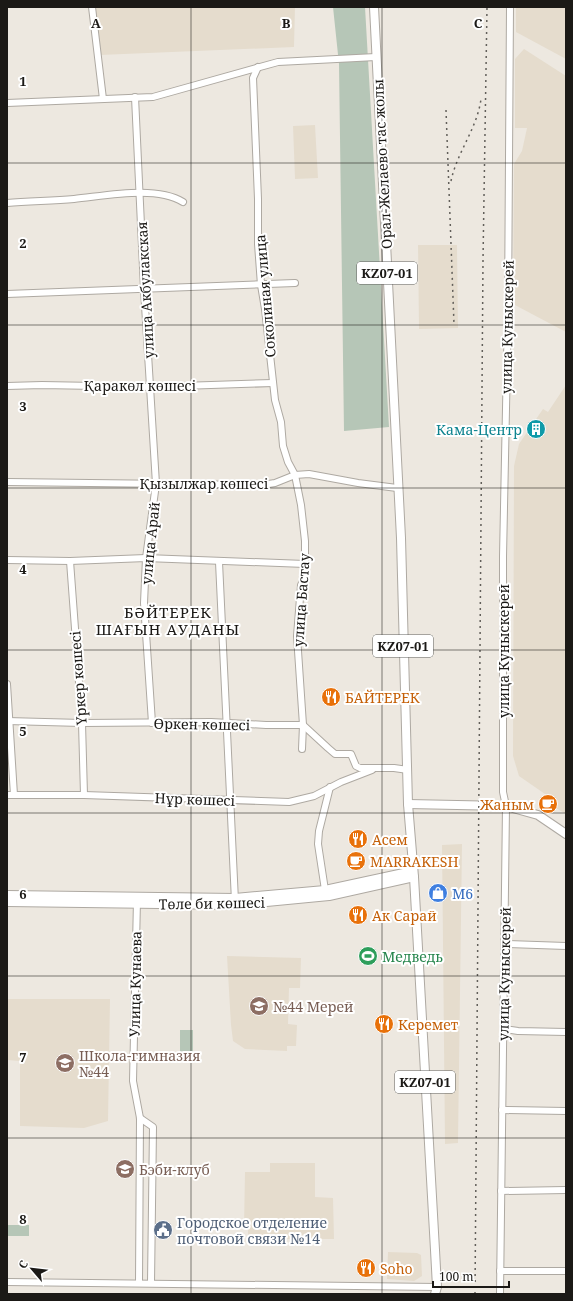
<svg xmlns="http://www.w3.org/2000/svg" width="573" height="1301" font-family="'Noto Serif',serif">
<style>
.built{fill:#e5dccd}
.green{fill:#b6c6b7}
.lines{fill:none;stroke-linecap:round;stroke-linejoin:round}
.minor-casing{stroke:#aea9a2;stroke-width:8}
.major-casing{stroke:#aea9a2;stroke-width:10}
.minor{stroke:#fff;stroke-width:6}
.major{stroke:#fff;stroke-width:8}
.rail{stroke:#625f5a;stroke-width:1.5;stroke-dasharray:2 4;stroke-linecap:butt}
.grid{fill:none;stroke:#1b1916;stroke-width:1;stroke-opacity:0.55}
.labels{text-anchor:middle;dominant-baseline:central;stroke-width:4;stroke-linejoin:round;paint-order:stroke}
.shield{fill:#fff;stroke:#5f5e5c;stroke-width:1}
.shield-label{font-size:13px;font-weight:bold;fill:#1b1916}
.street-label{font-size:14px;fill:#1b1916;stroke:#fff}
.culture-label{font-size:14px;fill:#0d838f;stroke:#fff;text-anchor:end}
.food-label{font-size:14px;fill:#c56008;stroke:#fff;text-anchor:start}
.shop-label{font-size:14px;fill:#366cbe;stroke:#fff;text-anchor:start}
.leisure-label{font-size:14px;fill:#27864d;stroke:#fff;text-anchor:start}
.education-label{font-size:14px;fill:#785e54;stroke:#fff;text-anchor:start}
.service-label{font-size:14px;fill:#4e5e75;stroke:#fff;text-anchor:start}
.neighbourhood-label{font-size:15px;letter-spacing:1px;fill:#1b1916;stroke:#fff}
.grid-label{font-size:13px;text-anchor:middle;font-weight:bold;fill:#1b1916;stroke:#fff;stroke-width:4;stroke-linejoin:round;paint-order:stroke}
</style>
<rect width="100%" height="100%" fill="#ede8e0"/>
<g class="built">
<polygon points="95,7 295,7 294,47 100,55"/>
<polygon points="516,7 566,7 566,59 516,32"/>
<polygon points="524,49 566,76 566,332 513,304 514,164 522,151 527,128 515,128 515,59"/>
<polygon points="315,125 318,178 295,179 293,126"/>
<polygon points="418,245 457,245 458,328 419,329"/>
<polygon points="566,385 566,814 556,808 558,803 519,776 513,756 514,466 519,444 543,409 548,412"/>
<polygon points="462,844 458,1143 445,1144 442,845"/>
<polygon points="227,956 301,958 300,988 289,988 288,1024 297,1025 296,1046 287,1046 287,1051 245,1049 233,1041 231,1025"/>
<polygon points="7,999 110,999 108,1121 84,1128 20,1126 20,1061 7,1060"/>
<polygon points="270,1163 315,1163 315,1197 333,1198 334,1239 248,1239 248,1227 244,1227 245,1172 270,1172"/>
<polygon points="388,1252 417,1253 421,1255 422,1276 414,1281 387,1279"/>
</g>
<g class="green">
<polygon points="333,7 365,7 389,427 344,431 339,64"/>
<rect x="180" y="1030" width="13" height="27"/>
<rect x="7" y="1225" width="22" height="11"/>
</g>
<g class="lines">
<g class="minor-casing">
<g id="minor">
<polyline points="92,7 103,99"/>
<polyline points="258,67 253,78 258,199 258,244 261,285 265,309 275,400 281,422 283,446 288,462 295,475 301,505 305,541 305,576 301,585 297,636 303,725 302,749"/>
<polyline points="135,97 144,289 156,484 146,558 144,603 152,723"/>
<polyline points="7,103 153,97 278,62 376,57"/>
<path d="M7,203C29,201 52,201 74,199C105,196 156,185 183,202"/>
<polyline points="7,294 295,283"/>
<polyline points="7,386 42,385 151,387 273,383"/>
<polyline points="7,482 262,485 275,483 295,475 309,474 358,483 397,488"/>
<polyline points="7,560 70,561 146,558 305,564"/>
<polyline points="70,561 82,723 84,795"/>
<polyline points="219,562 235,901"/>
<polyline points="7,684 14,795"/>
<polyline points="7,721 82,723 211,722 266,725 303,725 328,748 335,754 351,754 356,766 360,768 394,768 408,770"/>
<polyline points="7,795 84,795 289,802 314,796 341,782 372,770"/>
<polyline points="325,890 318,844 319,831 330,787"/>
<polyline points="137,900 133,1081 140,1118 139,1283"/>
<polyline points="505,944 566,946"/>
<polyline points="504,1029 518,1031 566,1032"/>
<polyline points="502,1110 566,1111"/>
<polyline points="140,1118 153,1127 151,1283"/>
<polyline points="501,1191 566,1190"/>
<polyline points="500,1271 566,1271"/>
<polyline points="7,1282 437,1287"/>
<polyline points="500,1294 506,806 503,792 503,557 508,310 510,7"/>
</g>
</g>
<g class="major-casing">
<g id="major">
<polyline points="374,7 401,538 408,804 414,877 435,1250 437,1287 435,1294"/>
<polyline points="408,804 506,806 538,815 566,834"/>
<polyline points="7,895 235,898 325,890 413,871"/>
<polyline points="7,902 235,905 329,896 414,877"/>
</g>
</g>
<use href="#minor" class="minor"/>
<use href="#major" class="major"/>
<g class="rail">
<polyline points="446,110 454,324"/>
<path d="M451,181C457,152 477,129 481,99"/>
<polyline points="475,1294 483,260 487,7"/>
</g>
</g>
<path class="grid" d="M191,7V1294M382,7V1294M7,163H566M7,325H566M7,488H566M7,650H566M7,813H566M7,976H566M7,1138H566"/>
<defs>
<g id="building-disc" transform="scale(1)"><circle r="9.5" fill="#0f9aa8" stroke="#fff"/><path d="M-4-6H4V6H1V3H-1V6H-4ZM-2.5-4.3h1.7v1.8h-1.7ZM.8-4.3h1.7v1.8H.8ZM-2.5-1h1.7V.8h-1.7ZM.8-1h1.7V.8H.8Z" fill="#fff"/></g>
<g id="restaurant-disc" transform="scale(1)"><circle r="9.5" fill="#e8710a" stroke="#fff"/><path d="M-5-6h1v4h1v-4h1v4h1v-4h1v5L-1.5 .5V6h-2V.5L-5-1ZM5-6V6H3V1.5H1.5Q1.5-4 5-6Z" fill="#fff"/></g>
<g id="cafe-disc" transform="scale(1)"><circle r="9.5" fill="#e8710a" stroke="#fff"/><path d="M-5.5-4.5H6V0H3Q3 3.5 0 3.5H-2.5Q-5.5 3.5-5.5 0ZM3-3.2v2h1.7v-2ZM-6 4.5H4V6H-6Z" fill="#fff"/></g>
<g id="shop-disc" transform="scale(1)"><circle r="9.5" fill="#3f7fe0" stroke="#fff"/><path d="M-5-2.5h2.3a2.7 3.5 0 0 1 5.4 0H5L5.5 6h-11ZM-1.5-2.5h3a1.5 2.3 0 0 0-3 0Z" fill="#fff"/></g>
<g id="stadium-disc" transform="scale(1)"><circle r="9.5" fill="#2e9e5b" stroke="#fff"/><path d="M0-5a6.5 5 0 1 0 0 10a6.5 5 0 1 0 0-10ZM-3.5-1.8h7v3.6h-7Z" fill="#fff"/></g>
<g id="school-disc" transform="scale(1)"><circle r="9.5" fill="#8d6e63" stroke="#fff"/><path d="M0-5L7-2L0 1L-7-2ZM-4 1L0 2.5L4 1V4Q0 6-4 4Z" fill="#fff"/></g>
<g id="civic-disc" transform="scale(1)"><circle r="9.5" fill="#5c6f8a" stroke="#fff"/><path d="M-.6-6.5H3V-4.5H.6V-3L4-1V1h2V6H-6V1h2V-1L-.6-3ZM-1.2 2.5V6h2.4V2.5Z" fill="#fff"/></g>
</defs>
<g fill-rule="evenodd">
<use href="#building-disc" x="536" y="429"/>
<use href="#restaurant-disc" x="331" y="697"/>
<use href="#cafe-disc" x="548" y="804"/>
<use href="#restaurant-disc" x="358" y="839"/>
<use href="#cafe-disc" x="356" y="861"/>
<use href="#shop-disc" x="438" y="893"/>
<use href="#restaurant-disc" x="358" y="915"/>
<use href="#stadium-disc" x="368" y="956"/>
<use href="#school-disc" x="259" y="1006"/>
<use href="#restaurant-disc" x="384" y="1024"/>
<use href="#school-disc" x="65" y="1063"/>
<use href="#school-disc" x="125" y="1169"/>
<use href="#civic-disc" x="163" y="1230"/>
<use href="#restaurant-disc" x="366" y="1268"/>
</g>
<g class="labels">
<g class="shield">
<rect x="357" y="262" width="60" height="22" rx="3"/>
<rect x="373" y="635" width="60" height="22" rx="3"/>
<rect x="395" y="1071" width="60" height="22" rx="3"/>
</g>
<g class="shield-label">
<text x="387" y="273">KZ07-01</text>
<text x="403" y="646">KZ07-01</text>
<text x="425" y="1082">KZ07-01</text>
</g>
<g class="street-label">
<text transform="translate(382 164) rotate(-93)">Орал-Желаево тас жолы</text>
<text transform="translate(145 290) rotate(-93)">улица Акбулакская</text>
<text transform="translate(265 296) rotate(-95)">Соколиная улица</text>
<text transform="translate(507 327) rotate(-89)">улица Куныскерей</text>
<text x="140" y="385">Қаракөл көшесі</text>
<text x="204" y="483">Қызылжар көшесі</text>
<text transform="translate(150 543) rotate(-84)">улица Арай</text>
<text transform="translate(301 600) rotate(-86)">улица Бастау</text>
<text transform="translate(503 651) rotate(-90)">улица Куныскерей</text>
<text transform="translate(78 678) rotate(-94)">Үркер көшесі</text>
<text transform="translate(202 724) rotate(1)">Өркен көшесі</text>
<text transform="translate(195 799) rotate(2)">Нұр көшесі</text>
<text transform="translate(212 903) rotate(-1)">Төле би көшесі</text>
<text transform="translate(504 974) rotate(-89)">улица Куныскерей</text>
<text transform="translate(135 984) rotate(-89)">Улица Кунаева</text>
</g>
<g class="culture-label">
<text x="522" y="429">Кама-Центр</text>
</g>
<g class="food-label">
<text x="345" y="697">БАЙТЕРЕК</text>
<text x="534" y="804" text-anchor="end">Жаным</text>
<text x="372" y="839">Асем</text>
<text x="370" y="861">MARRAKESH</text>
<text x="372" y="915">Ак Сарай</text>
<text x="398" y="1024">Керемет</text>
<text x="380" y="1268">Soho</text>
</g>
<g class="shop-label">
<text x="452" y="893">М6</text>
</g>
<g class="leisure-label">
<text x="382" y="956">Медведь</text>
</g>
<g class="education-label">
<text x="273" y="1006">№44 Мерей</text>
<text x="79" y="1055">Школа-гимназия<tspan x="79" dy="16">№44</tspan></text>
<text x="139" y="1169">Бэби-клуб</text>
</g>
<g class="service-label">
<text x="177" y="1222">Городское отделение<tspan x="177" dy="16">почтовой связи №14</tspan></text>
</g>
<g class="neighbourhood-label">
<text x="168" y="612">БӘЙТЕРЕК<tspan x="168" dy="17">ШАҒЫН АУДАНЫ</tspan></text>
</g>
</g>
<g class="grid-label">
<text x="96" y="28">A</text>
<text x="286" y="28">B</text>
<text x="478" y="28">C</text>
<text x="23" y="86">1</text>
<text x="23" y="248">2</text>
<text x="23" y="411">3</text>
<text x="23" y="574">4</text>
<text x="23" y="736">5</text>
<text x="23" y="899">6</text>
<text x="23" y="1062">7</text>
<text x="23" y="1224">8</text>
</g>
<rect width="573" height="1301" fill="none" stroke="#1b1916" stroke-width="16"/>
<g transform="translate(32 1269) rotate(298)" stroke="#ffffff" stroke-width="3" paint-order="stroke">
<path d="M0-3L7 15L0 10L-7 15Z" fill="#1b1916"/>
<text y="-6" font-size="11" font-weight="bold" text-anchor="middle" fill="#1b1916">С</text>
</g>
<path d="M433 1281v6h76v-6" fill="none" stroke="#1b1916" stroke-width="2"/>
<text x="439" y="1281" font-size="12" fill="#1b1916" stroke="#ffffff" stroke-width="3" paint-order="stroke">100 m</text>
</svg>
